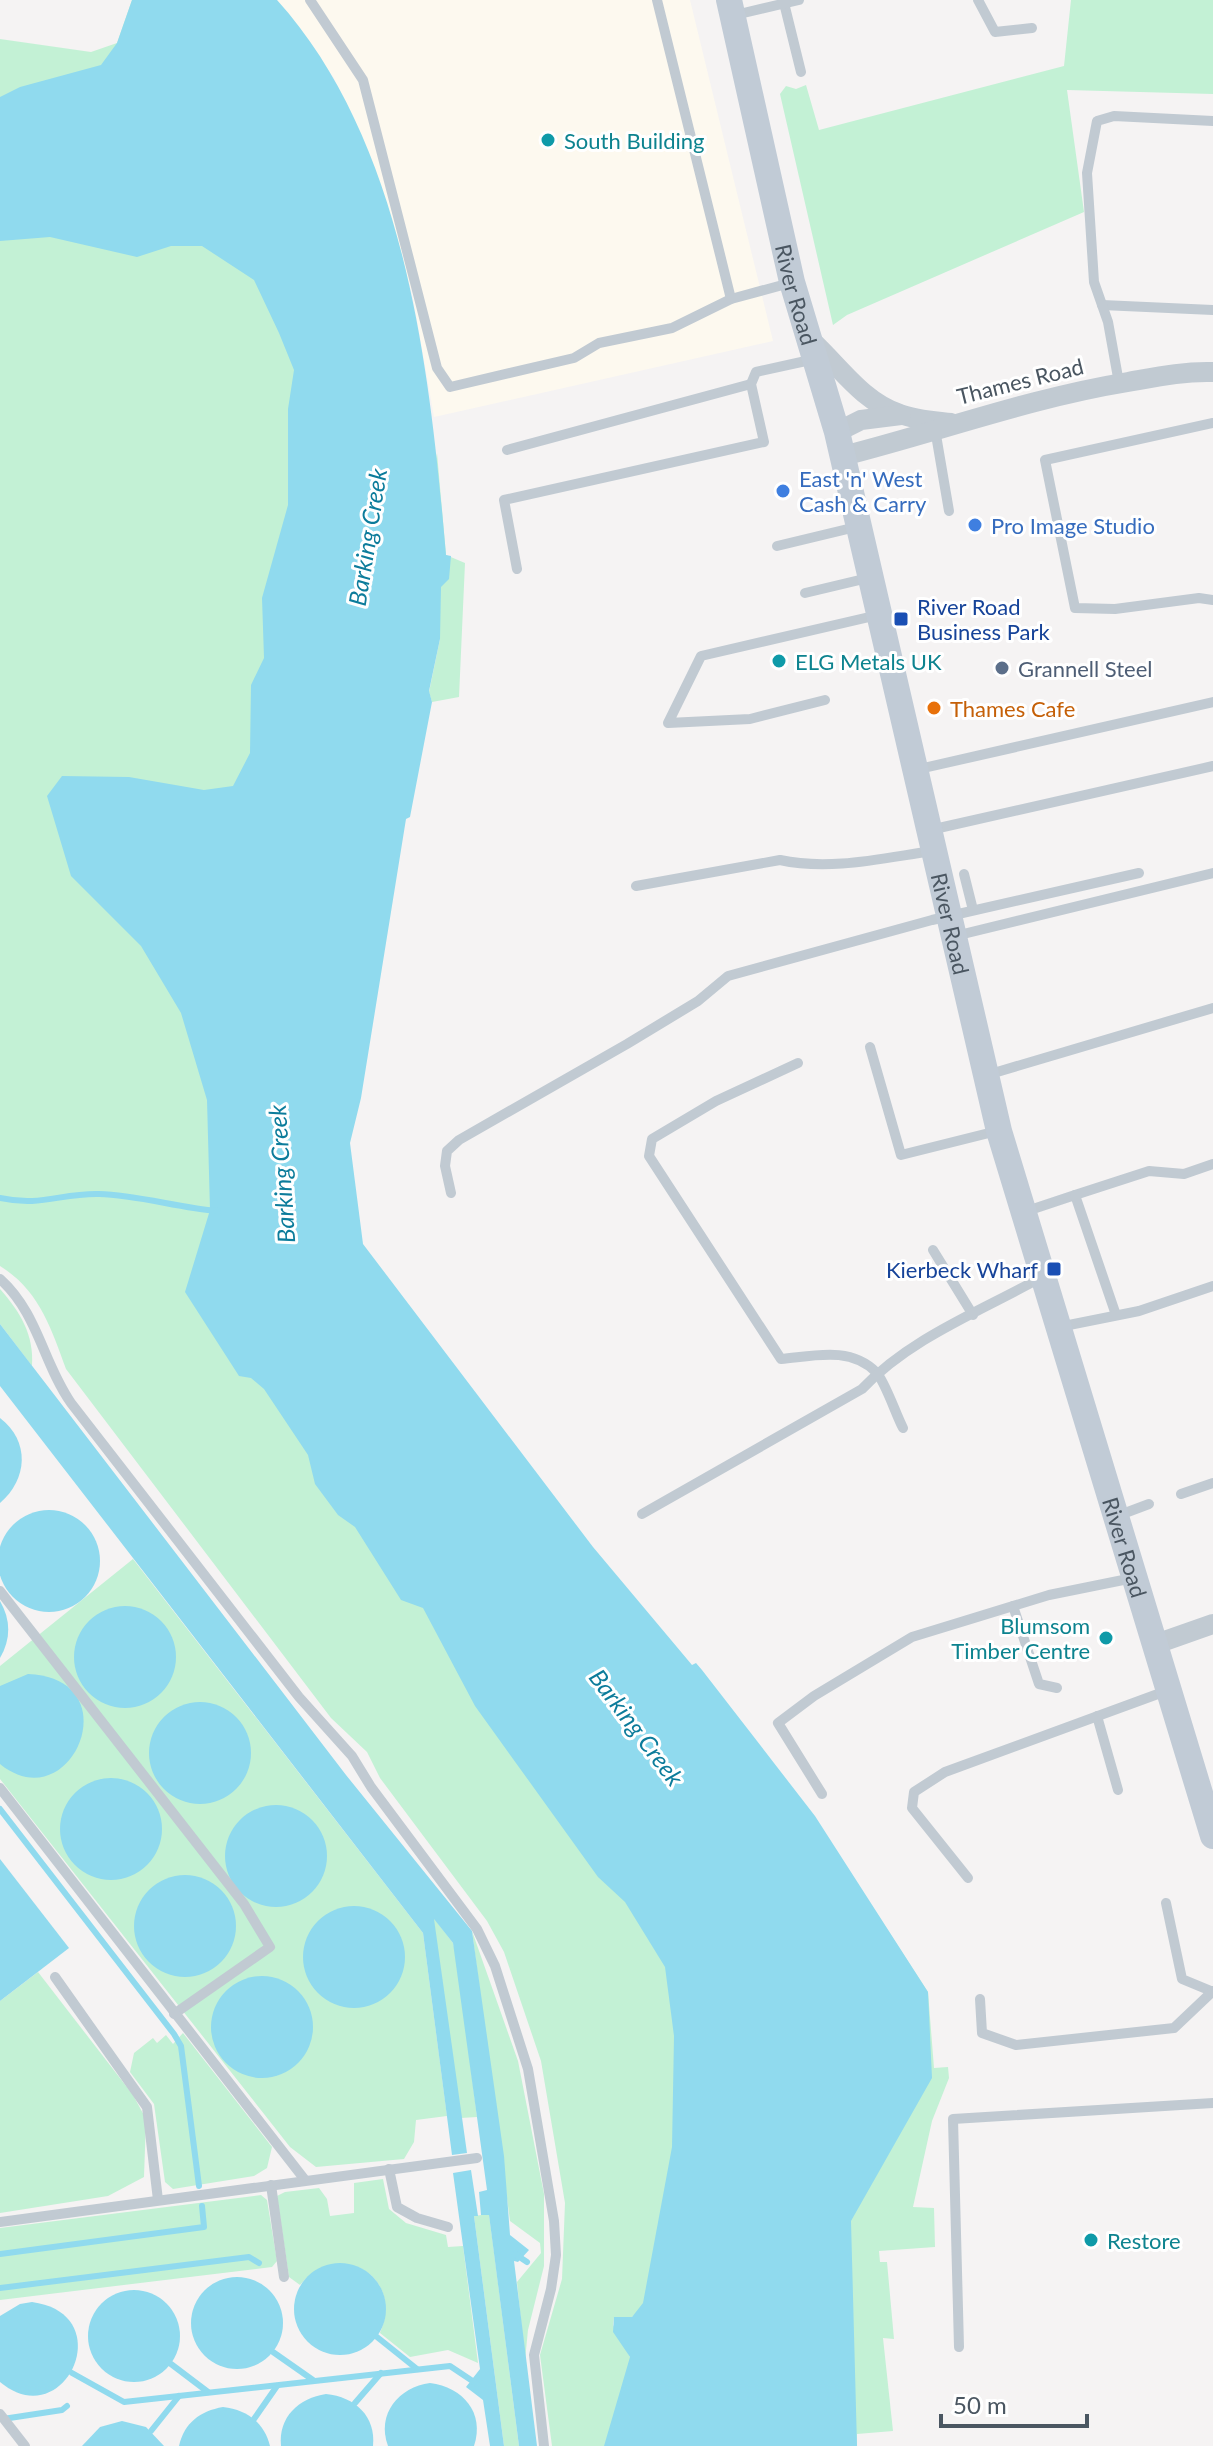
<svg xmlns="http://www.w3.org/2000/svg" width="1213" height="2446" font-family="Lato,sans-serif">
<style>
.commercial{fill:#fdf9ef}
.green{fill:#c3f1d5}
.water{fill:#90daee}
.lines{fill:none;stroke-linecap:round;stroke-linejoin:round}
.stream{stroke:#90daee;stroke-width:6}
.lane{stroke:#c1cad2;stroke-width:10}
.street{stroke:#c1cad2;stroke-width:20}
.secondary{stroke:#c1cbd6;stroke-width:26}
.culture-dot{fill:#0f9aa8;stroke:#fff;stroke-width:3}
.shop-dot{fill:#3f7fe0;stroke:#fff;stroke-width:3}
.transit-dot{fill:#1a4fb4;stroke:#fff;stroke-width:3}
.service-dot{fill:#5c6f8a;stroke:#fff;stroke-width:3}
.food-dot{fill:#e8710a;stroke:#fff;stroke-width:3}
.labels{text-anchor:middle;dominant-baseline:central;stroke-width:6;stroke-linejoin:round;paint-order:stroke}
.culture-label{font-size:22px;fill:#0d838f;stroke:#fff;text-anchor:start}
.street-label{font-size:22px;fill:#4a5661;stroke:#fff}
.shop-label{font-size:22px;fill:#366cbe;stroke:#fff;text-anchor:start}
.transit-label{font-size:22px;fill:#164399;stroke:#fff;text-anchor:start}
.service-label{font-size:22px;fill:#4e5e75;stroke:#fff;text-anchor:start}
.food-label{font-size:22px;fill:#c56008;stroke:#fff;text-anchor:start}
.water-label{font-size:24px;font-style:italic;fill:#0c7c9b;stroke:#fff}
</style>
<rect width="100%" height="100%" fill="#f5f3f3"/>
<polygon class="commercial" points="277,0 690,0 773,341 434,417 412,292 365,148 334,78"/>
<g class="green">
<polygon points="132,0 191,19 0,127 0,39 91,52 117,43"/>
<polygon points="1071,0 1213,0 1213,94 1067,90 1084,212 847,315 833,325 780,94 786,86 796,89 806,85 819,130 1064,66"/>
<path d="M128,198L322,282L278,770L177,865L677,1922L697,2259L632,2317L614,2318L613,2325L630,2357L645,2446H552L540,2355L562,2279L565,2203L541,2061L504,1952L487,1921L380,1778L367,1752L331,1718L66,1369C51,1328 39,1290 0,1266V208Z"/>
<polygon points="437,453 446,555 465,563 459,697 432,702 429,692 440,639 415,581"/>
<path d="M0,1289C20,1312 34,1334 32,1366L0,1324Z"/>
<polygon points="133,1559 423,1933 447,2116 416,2120 414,2142 404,2159 316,2167 290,2147 0,1779 0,1666"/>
<polygon points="853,1877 928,1992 934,2068 948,2067 949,2078 932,2121 913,2207 934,2208 935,2247 879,2251 880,2262 887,2262 894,2339 883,2338 893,2431 857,2434 857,2446 804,2446"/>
<polygon points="433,1917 453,1943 457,1959 477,2117 461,2118"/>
<polygon points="472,1931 518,2061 544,2194 544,2266 528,2330 525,2360 517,2282 541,2253 540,2243 510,2221"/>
<polygon points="38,1972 133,2095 146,2119 144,2177 108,2196 0,2213 0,2001"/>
<polygon points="183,2033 272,2147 267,2168 254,2176 173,2189 165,2182 154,2104 130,2072 134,2053 153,2038 157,2043 166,2035 173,2044"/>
<path d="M383,2179L389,2209L406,2223L446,2235L448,2247L463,2246L478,2363L448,2350L410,2357L380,2333C405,2275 338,2239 300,2285L289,2277L277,2196L285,2192L319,2188L327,2199L330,2216L354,2213V2183Z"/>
<polygon points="261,2195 267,2200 277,2261 272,2267 0,2300 0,2228"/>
<polygon points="489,2214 519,2446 504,2446 474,2216"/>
</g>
<g class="water">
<path d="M132,0H277C406,143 430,371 446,555L451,556L449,579L441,587L440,639L429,691L432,702L410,817L406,819L361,1098L350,1143L363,1244L593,1547L692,1665L696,1663L702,1670L815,1816L928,1992L932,2078L851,2221L857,2446H604L630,2357L613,2332L614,2317H632L643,2303L672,2147L674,2036L665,1967L625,1902L598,1877L475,1706L423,1608L401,1600L355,1527L338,1515L315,1484L308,1455L264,1389L251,1378L239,1376L185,1292L210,1210L207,1100L181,1013L141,946L71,876L47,796L62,776L129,777L204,790L233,786L250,753L251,685L264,658L262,598L288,505V409L294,370L279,333L254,280L202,246H171L137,257L50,237L0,241V97L20,87L101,65L117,43Z"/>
<polygon points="0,1324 346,1775 472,1931 504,2156 510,2235 529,2250 518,2262 514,2261 537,2446 519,2446 489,2215 481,2215 479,2192 487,2190 453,1943 434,1919 467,2153 452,2155 423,1933 0,1386"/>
<path d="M0,1418C30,1441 28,1479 0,1503Z"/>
<circle cx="49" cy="1561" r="51"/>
<path d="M0,1601C11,1620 11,1639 0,1658Z"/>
<circle cx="125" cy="1657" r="51"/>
<path d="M28,1674C132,1678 71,1822 0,1764V1686Z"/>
<circle cx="200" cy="1753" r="51"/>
<circle cx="111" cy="1829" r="51"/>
<circle cx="276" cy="1856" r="51"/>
<polygon points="0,1859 69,1948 0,2001"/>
<circle cx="185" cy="1926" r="51"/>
<circle cx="354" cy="1957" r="51"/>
<circle cx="262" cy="2027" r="51"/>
<polygon points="471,2170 478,2216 474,2216 504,2446 490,2446 483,2400 466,2387 480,2369 453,2173"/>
<circle cx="340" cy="2309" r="46"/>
<circle cx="237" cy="2323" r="46"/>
<circle cx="134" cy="2336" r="46"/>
<path d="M32,2302C121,2314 64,2436 0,2382V2316L20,2304Z"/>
<path d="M430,2383C463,2387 485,2413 474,2446H388C376,2414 399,2387 430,2383Z"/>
<path d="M326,2394C355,2397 376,2416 373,2446H281C278,2417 299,2398 326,2394Z"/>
<path d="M223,2407C247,2410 264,2422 270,2446H179C184,2423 200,2411 223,2407Z"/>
<polygon points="122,2421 146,2427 164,2446 82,2446 100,2427"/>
</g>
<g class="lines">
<g class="stream">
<path d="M0,1198C41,1207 61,1193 99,1194C139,1195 178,1208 218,1211"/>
<polyline points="0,1809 174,2034 181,2046 199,2186"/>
<polyline points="0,2254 204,2227 202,2206"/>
<polyline points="515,2254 527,2262"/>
<polyline points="0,2288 249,2257 259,2263"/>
<polyline points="377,2337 417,2369"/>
<polyline points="273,2352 313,2380"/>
<polyline points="171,2364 208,2392"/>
<polyline points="72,2373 124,2402 450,2366 477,2384"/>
<polyline points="355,2403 381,2373"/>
<polyline points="3,2419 62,2410 67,2406"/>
<polyline points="254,2419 277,2386"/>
<polyline points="151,2431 179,2396"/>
</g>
<g class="lane">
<polyline points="310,0 363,80 437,368 450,387 574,358 599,343 672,328 731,299 790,283"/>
<polyline points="657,0 731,299"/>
<polyline points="978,0 995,32 1032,28"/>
<polyline points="784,3 801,72"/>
<polyline points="735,15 799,0"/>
<polyline points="1102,305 1213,310"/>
<polyline points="1119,383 1108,322 1094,282 1087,173 1097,121 1114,116 1213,121"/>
<polyline points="1213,423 1045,460 1075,608 1115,609 1199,598 1213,600"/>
<polyline points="935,429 949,511"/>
<polyline points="507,450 751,384"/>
<polyline points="777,546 856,527"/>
<polyline points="517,569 504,500 764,442 751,384 756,372 815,359"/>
<polyline points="805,593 868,578"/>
<polyline points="825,700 750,719 668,723 701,656 878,615"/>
<polyline points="915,770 1213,702"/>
<polyline points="930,830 1213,766"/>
<polyline points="964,874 973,910"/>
<path d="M636,886L780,860C830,871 883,858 932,851"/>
<polyline points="955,936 1213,873"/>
<polyline points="870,1047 901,1155 997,1131"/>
<path d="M798,1063L716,1101L652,1139L649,1156L781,1359C814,1356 850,1346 876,1372C885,1381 896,1415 903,1428"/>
<polyline points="987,1075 1213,1008"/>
<polyline points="451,1193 445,1166 447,1151 459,1140 627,1044 698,1001 728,976 932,920 1139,873"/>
<polyline points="1024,1212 1075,1195"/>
<polyline points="933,1250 973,1315"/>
<path d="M0,1279C38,1313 43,1363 71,1403L299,1697L352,1756L371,1787L477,1929L495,1966L528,2069L554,2221L556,2255L551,2289L534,2355L544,2446"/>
<polyline points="1116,1315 1075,1195 1149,1171 1184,1174 1213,1164"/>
<polyline points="1059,1327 1139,1311 1213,1286"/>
<polyline points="1181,1494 1213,1483"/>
<path d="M642,1514L862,1389C910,1338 981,1311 1042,1277"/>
<polyline points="1117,1516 1149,1504"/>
<polyline points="0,1591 244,1904 270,1947 174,2014"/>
<polyline points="1013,1606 1039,1684 1057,1688"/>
<polyline points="1097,1716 1118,1790"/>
<polyline points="0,1788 305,2180"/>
<polyline points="822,1794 778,1723 814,1696 912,1637 1049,1595 1133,1578"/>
<polyline points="968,1878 912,1808 914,1792 945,1772 1166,1691"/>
<polyline points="1166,1903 1182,1979 1211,1991"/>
<polyline points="55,1977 147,2107 158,2200"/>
<polyline points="980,1999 982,2033 1016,2045 1174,2028 1213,1991"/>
<polyline points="389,2169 397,2207 417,2218 448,2227"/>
<polyline points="271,2185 284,2277"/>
<polyline points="0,2222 477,2158"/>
<polyline points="959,2347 953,2119 1213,2103"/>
<polyline points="0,2414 25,2446"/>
</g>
<g class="street">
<path d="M812,341C840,367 863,402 900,414C916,420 935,421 951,423"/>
<polyline points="837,432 861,420 901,415"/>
<path d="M843,456C938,432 1030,398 1128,382C1156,377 1184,371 1213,372"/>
<polyline points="1156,1644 1213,1624"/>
</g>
<path class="secondary" id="s1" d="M729,0L792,282L837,432L999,1131L1213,1836"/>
</g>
<g class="culture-dot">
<circle cx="548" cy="140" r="8"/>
<circle cx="779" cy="661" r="8"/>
<circle cx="1106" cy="1638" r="8"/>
<circle cx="1091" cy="2240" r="8"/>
</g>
<g class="shop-dot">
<circle cx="783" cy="491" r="8"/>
<circle cx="975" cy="525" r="8"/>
</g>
<g class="transit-dot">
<rect x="893" y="611" width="16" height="16" rx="4"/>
<rect x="1046" y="1261" width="16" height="16" rx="4"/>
</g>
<circle class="service-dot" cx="1002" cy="668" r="8"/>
<circle class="food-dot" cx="934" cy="708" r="8"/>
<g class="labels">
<g class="culture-label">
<text x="564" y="140">South Building</text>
<text x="795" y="661">ELG Metals UK</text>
<text x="1090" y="1625" text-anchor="end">Blumsom<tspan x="1090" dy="25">Timber Centre</tspan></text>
<text x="1107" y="2240">Restore</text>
</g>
<g class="street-label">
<text stroke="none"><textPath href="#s1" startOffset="302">River Road</textPath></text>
<text transform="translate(1020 381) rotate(-14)">Thames Road</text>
<text stroke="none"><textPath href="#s1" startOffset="950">River Road</textPath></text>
<text stroke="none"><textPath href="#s1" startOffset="1598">River Road</textPath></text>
</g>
<g class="shop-label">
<text x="799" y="478">East 'n' West<tspan x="799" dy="25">Cash &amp; Carry</tspan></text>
<text x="991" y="525">Pro Image Studio</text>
</g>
<g class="transit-label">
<text x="917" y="606">River Road<tspan x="917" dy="25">Business Park</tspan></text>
<text x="1038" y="1269" text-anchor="end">Kierbeck Wharf</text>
</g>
<g class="service-label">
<text x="1018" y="668">Grannell Steel</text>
</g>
<g class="food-label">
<text x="950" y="708">Thames Cafe</text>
</g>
<g class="water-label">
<text transform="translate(367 537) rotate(-81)">Barking Creek</text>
<text transform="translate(281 1174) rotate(-94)">Barking Creek</text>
<text transform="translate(637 1727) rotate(53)">Barking Creek</text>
</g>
</g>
<path d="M941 2414v12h146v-12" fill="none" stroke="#4a5661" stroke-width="4"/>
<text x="953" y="2414" font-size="24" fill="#4a5661" stroke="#ffffff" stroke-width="6" paint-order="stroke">50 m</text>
</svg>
